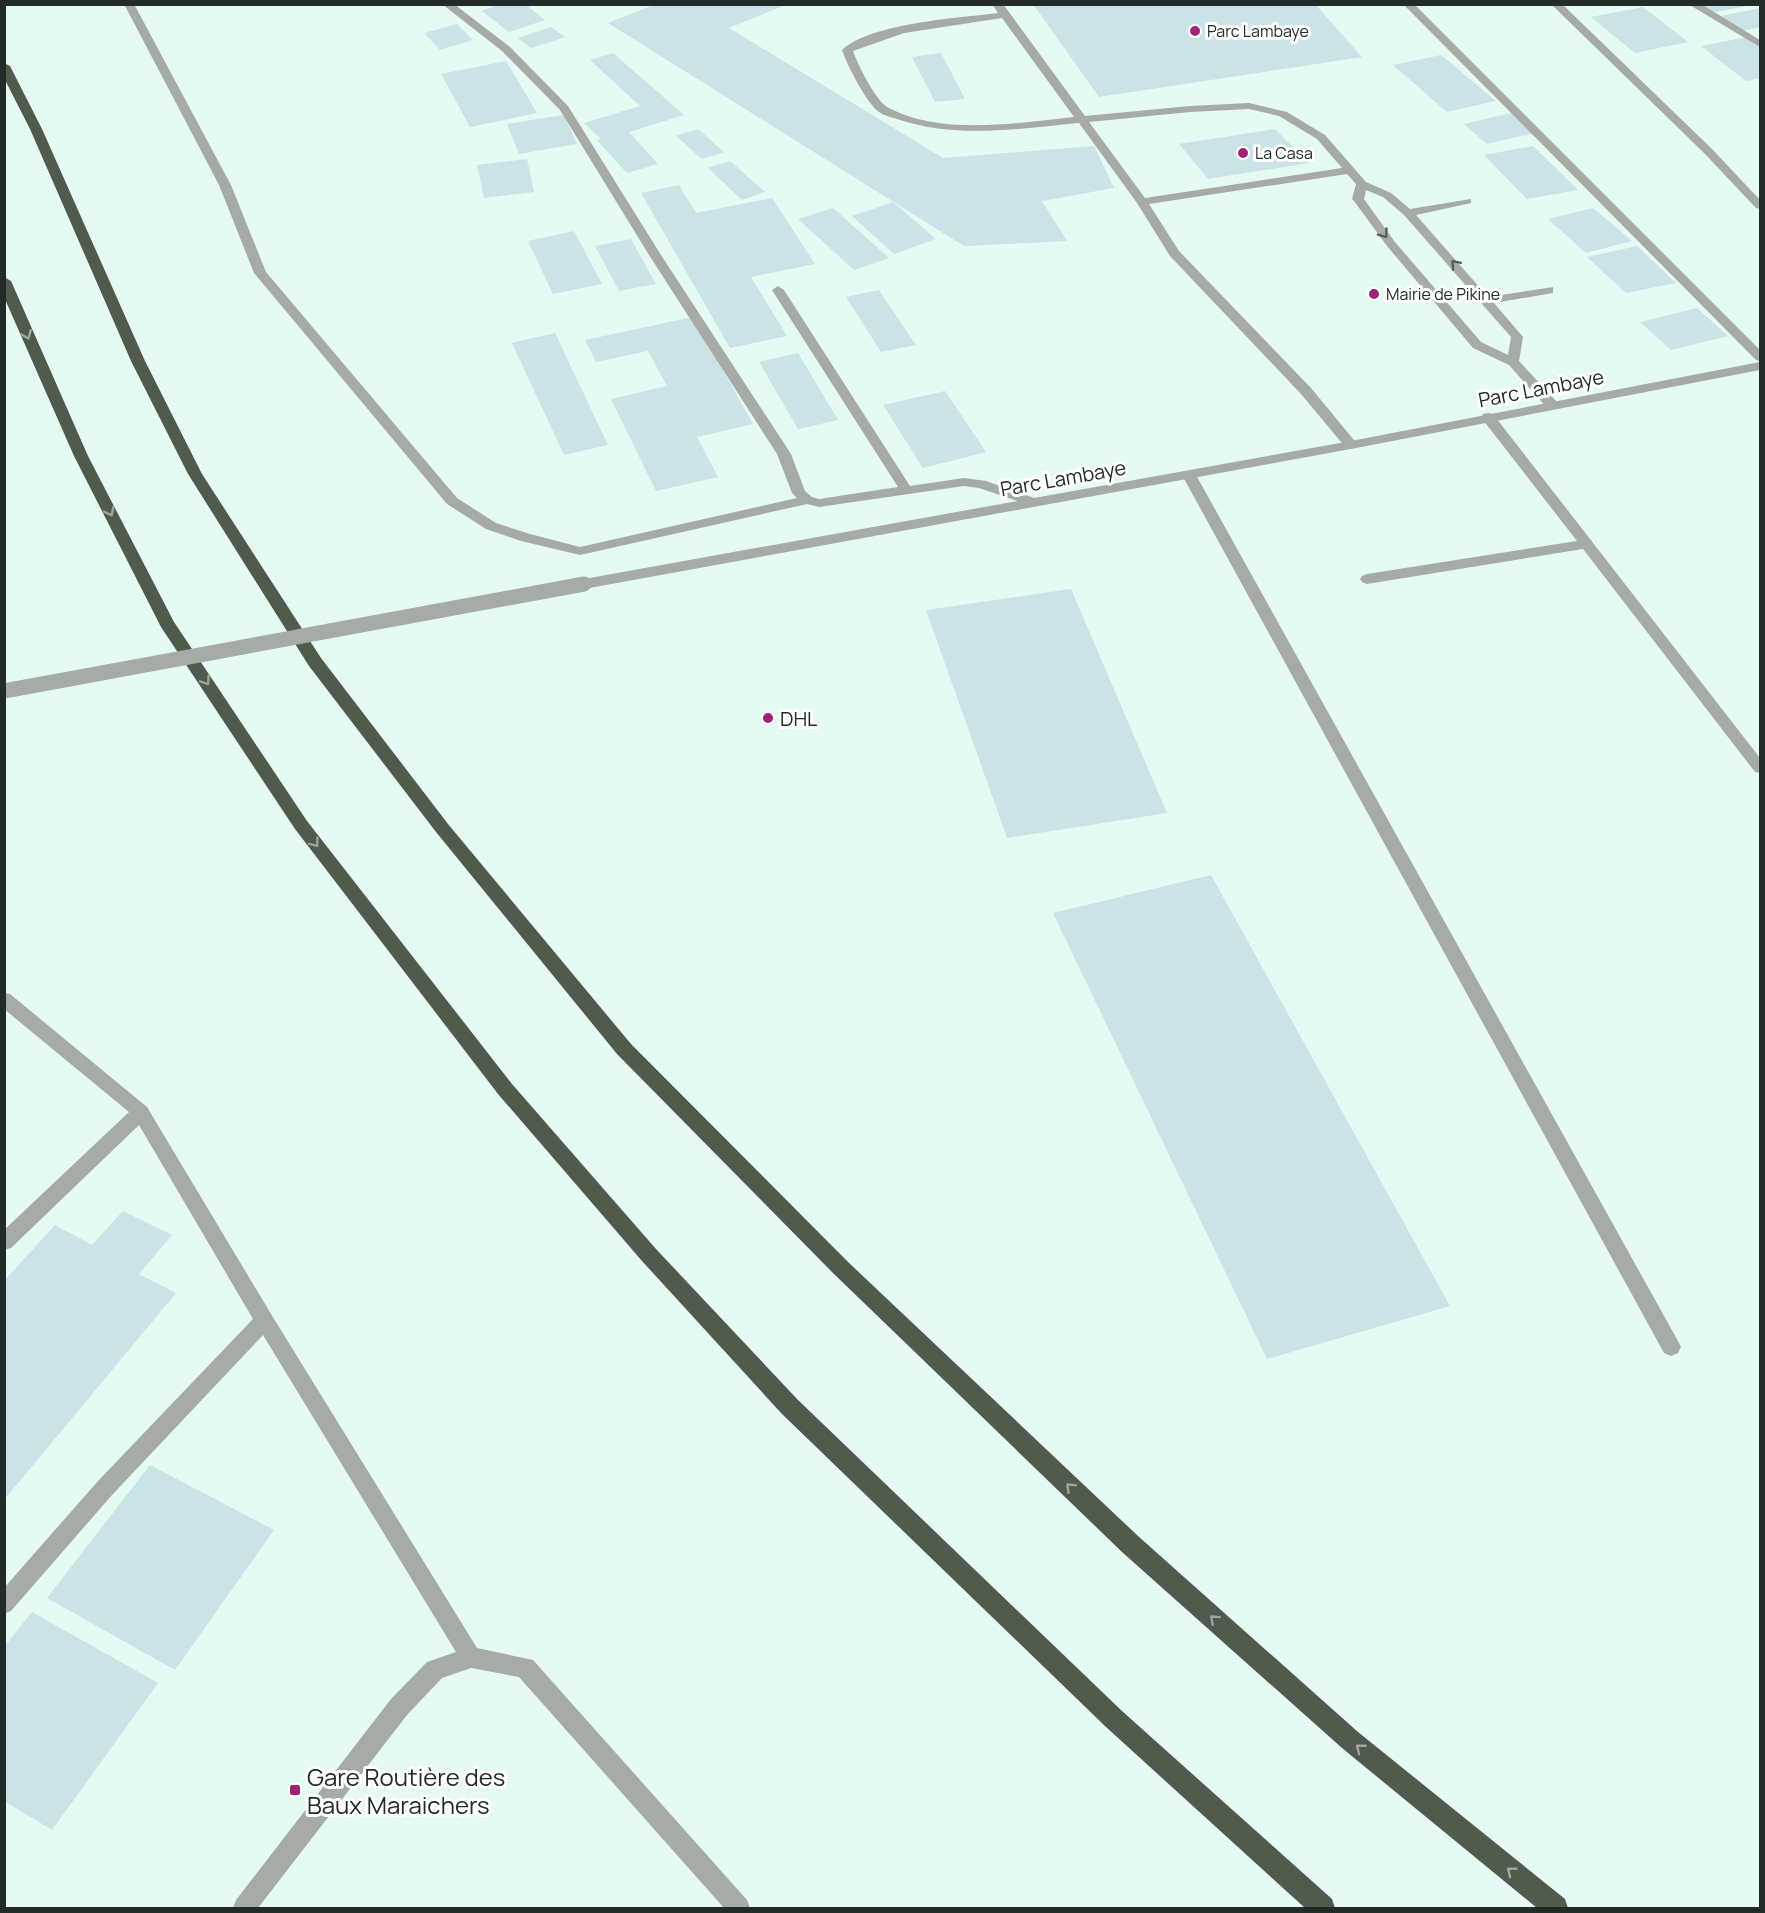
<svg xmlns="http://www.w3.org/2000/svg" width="1765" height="1913" font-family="Manrope,sans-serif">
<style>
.building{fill:#cbe3e6}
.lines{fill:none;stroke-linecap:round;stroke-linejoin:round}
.service{fill:#a6aca5;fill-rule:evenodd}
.minor{fill:#a6aca5;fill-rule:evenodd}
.tertiary{fill:#a6aca5;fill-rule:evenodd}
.motorway{fill:#505a4d;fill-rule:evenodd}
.tertiary-bridge{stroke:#a6aca5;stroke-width:15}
.oneway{stroke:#575f5a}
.oneway2{stroke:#9fa49d}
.poi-dot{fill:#a02276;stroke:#fff;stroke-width:2}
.labels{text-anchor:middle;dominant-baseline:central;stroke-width:6;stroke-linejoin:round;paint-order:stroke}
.far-poi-label{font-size:16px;fill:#222b28;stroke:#fff;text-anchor:start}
.street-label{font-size:20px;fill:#222b28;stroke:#fff}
.poi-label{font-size:20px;fill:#222b28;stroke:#fff;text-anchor:start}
.near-poi-label{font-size:24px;fill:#222b28;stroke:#fff;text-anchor:start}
</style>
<rect width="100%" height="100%" fill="#e4faf2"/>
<g class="building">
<polygon points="500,4 525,4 545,20 509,32 482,11"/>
<polygon points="656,4 788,4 729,28 943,158 1094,146 1114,188 1042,201 1067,241 964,246 608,23"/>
<polygon points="1033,4 1315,4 1362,57 1099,97"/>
<polygon points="1699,4 1748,4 1748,6 1710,13"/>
<polygon points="1643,7 1688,42 1635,53 1591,17"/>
<polygon points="1760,8 1760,27 1741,31 1721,16"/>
<polygon points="457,24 473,40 440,50 424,33"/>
<polygon points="551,27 565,37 531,48 518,38"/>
<polygon points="1747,37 1760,47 1760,78 1746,81 1701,46"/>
<polygon points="613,53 684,115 629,132 658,164 627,173 597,140 601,139 584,123 640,106 590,60"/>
<polygon points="941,53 965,99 935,102 912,57"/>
<polygon points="1441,55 1496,101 1447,112 1393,65"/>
<polygon points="506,61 537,113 470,127 441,74"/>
<polygon points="1511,113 1534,133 1487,144 1464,124"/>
<polygon points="564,115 577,144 519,154 507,124"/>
<polygon points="698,129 724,152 702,159 676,136"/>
<polygon points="1275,129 1309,163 1208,179 1179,144"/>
<polygon points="1533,146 1578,190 1527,199 1484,155"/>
<polygon points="527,159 534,192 484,198 477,165"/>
<polygon points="730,161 765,192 742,200 708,168"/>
<polygon points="679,185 696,213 772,198 815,264 751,277 787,336 730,348 641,193"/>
<polygon points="893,202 936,239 894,254 852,216"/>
<polygon points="833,208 889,258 854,270 798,219"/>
<polygon points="1593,208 1632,241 1586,253 1548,219"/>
<polygon points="574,231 602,284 553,294 528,241"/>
<polygon points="631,239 656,284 619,291 595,246"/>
<polygon points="1637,246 1676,283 1626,293 1587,257"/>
<polygon points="879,290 916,345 881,352 846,297"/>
<polygon points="1697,308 1728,336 1671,350 1640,322"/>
<polygon points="693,317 753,424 697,437 718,477 656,491 611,399 667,386 648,351 596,362 585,340"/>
<polygon points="555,333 608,445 564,455 512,343"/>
<polygon points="798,353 838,420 798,429 759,362"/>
<polygon points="945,391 986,452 923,468 883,405"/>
<polygon points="1071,589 1167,813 1007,838 926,610"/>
<polygon points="1211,875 1450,1306 1267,1359 1053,913"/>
<polygon points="123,1211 172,1235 139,1274 176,1293 4,1500 4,1281 55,1225 92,1245"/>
<polygon points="150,1465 274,1530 175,1670 47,1598"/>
<polygon points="32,1612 158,1683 52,1830 4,1801 4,1647"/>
</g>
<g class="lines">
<g class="service">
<polygon points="124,4 134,4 231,185 266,272 457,498 496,523 530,534 580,547 797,498 792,493 777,454 649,255 560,110 502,51 442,4 454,4 510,47 568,106 661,255 791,454 805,491 812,497 819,499 898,487 772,290 778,286 784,290 910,486 964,478 986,481 1040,500 1042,503 1035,507 979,488 964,486 819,507 807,504 580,555 521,541 486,529 447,504 254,273 219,185"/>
<path d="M992,4H1003L1085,116L1190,106L1249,103L1287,112L1325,135L1366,182L1391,193L1410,209L1471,199V203L1416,215L1488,297L1553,287V293L1494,303L1523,337L1519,361L1558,403L1559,406L1558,409H1548L1509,365L1473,348L1387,246L1354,201L1352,199L1356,184L1347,174L1149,204L1179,251L1311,388L1358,445L1351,449L1346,448L1301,394L1170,256L1137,203L1079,123C1018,129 955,139 897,119C892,117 884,116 879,112C867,104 847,65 842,50C871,23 959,18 998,13ZM1002,18L1074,117C1018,123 941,136 889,108C876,102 858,65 853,51L904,33ZM1249,109L1279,116L1317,139L1342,168L1145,198L1089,122L1190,112ZM1366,190L1383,197L1404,215L1511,337L1508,355L1481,342L1395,242L1364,199Z"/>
<polygon points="1488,413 1493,414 1760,758 1760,773 1755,772 1583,549 1367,584 1362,582 1360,579 1362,576 1367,574 1577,541 1483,420 1482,417 1483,414"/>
<polygon points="1189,471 1196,475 1678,1341 1681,1347 1678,1353 1671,1356 1664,1353 1182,475"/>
<polygon points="4,993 10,994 147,1107 271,1314 477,1648 533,1660 747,1900 750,1908 724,1908 519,1677 471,1668 442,1678 407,1715 258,1908 233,1908 236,1900 391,1699 427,1662 456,1652 263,1335 112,1495 11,1611 4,1614 4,1588 98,1481 253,1319 139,1125 11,1248 4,1250 4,1230 129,1112 4,1009"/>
</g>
<g class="minor">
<polygon points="1403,4 1414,4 1760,350 1760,361 1756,360"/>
<polygon points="1551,4 1562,4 1712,149 1760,200 1760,209 1756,208 1704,153"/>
<polygon points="1688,4 1701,4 1760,40 1760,47"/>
</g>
<polygon class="tertiary" points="1760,362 1760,370 1351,449 584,589 577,584 584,579 1351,441"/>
<g class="motorway">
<polygon points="4,63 10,66 42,129 145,361 202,474 321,658 448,824 631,1044 848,1262 1138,1536 1358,1732 1565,1899 1568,1908 1537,1908 1342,1748 1122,1552 834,1274 617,1054 436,832 309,666 188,474 131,361 30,129 4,78"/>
<polygon points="4,277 11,281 88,456 174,622 307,821 512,1084 656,1249 798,1400 1122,1711 1332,1899 1335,1908 1305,1908 1106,1727 782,1414 642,1261 498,1094 295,829 161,627 74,456 4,297"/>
</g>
<polyline class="tertiary-bridge" points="4,691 584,584"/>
</g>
<defs><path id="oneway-chevron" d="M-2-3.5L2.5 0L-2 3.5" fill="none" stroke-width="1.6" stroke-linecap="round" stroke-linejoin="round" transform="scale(1.5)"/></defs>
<g class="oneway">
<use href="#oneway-chevron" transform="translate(1384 234) rotate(54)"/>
<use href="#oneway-chevron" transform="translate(1455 264) rotate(-131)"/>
</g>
<g class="oneway2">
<use href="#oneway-chevron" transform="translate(27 335) rotate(68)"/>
<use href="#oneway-chevron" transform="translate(110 512) rotate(63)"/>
<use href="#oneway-chevron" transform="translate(206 681) rotate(56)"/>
<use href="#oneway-chevron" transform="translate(315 843) rotate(52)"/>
<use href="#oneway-chevron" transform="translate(1070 1487) rotate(-136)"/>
<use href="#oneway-chevron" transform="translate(1214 1619) rotate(-138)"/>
<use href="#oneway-chevron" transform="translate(1360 1748) rotate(-141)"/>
<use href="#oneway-chevron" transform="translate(1511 1871) rotate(-141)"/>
</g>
<g class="poi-dot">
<circle cx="1195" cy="31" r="6"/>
<circle cx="1243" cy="153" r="6"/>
<circle cx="1374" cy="294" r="6"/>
<circle cx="768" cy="718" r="6"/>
<rect x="289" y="1784" width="12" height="12" rx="3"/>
</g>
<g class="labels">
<g class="far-poi-label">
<text x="1207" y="31">Parc Lambaye</text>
<text x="1255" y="153">La Casa</text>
<text x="1386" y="294">Mairie de Pikine</text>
</g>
<g class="street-label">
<text transform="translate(1541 388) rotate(-11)">Parc Lambaye</text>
<text transform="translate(1063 478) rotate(-10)">Parc Lambaye</text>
</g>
<g class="poi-label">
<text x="780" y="718">DHL</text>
</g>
<g class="near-poi-label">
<text x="307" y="1776">Gare Routière des<tspan x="307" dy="28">Baux Maraichers</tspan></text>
</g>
</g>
<rect width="1765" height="1913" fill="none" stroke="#222b28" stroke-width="12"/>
</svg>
